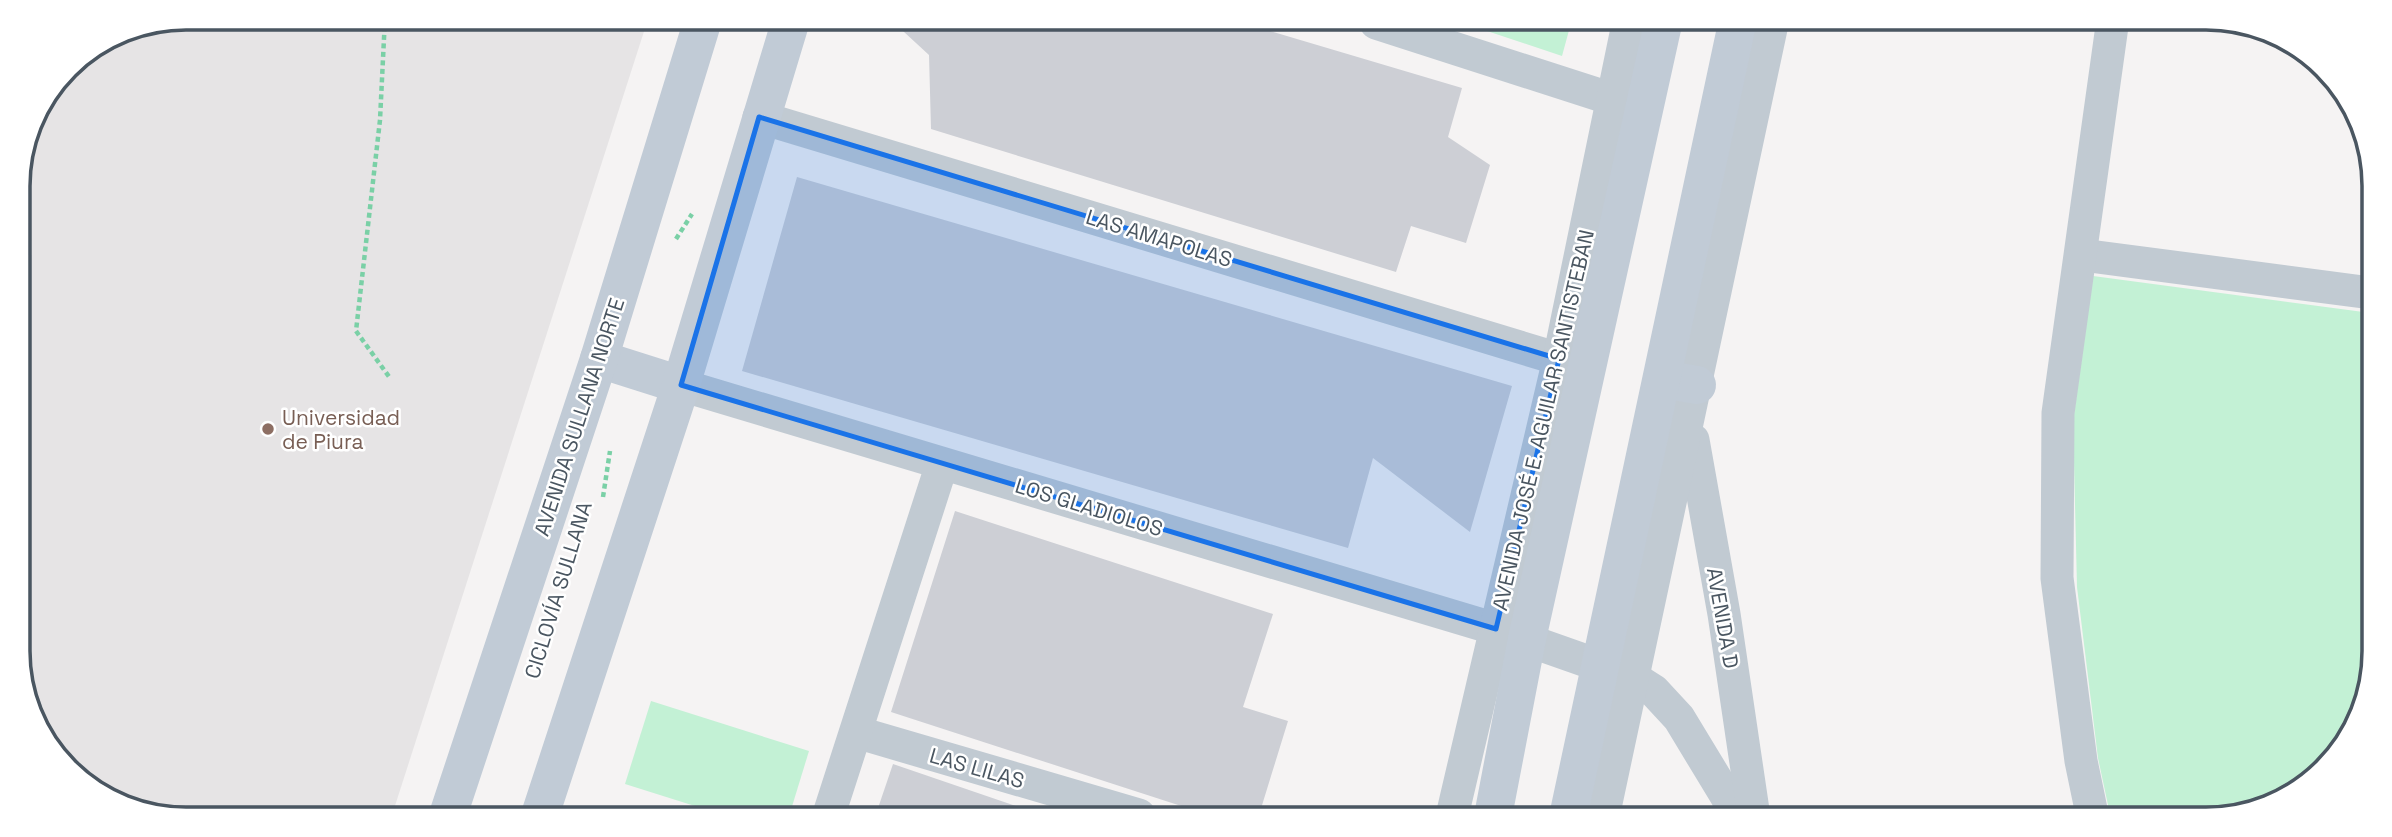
<svg xmlns="http://www.w3.org/2000/svg" width="2392" height="837" font-family="'Space Grotesk',sans-serif">
<style>
.education{fill:#e6e4e5}
.green{fill:#c3f1d5}
.building{fill:#cdcfd5}
.lines{fill:none;stroke-linecap:round;stroke-linejoin:round}
.path{stroke:#7ad0a6;stroke-width:4.5;stroke-dasharray:5 3.5;stroke-linecap:butt}
.minor{stroke:#c1cad2;stroke-width:33}
.secondary{stroke:#c1cbd6;stroke-width:38}
.marked{fill:#1a73e8;fill-opacity:0.2;stroke:#1a73e8;stroke-width:5;stroke-linejoin:round}
.education-dot{fill:#8d6e63;stroke:#fff;stroke-width:2.5}
.labels{text-anchor:middle;dominant-baseline:central;stroke-width:5;stroke-linejoin:round;paint-order:stroke}
.street-label{font-size:21px;fill:#4a5661;stroke:#fff}
.education-label{font-size:21px;fill:#785e54;stroke:#fff;text-anchor:start}
.rim{fill:none;stroke:#4a5661;stroke-width:3.5}
</style>
<rect width="100%" height="100%" fill="#f5f3f3"/>
<polygon class="education" points="185,18 648,19 393,812 132,811 59,762 21,684 18,174 35,111 74,59 121,30"/>
<g class="green">
<polygon points="1463,23 1571,23 1562,56"/>
<polygon points="2093,276 2371,313 2366,705 2309,785 2217,819 2111,819 2098,758 2077,587 2073,421"/>
<polygon points="651,701 809,751 790,813 717,813 625,784"/>
</g>
<g class="building">
<polygon points="891,20 1240,22 1462,88 1448,137 1490,165 1466,243 1411,226 1396,272 931,129 929,55"/>
<polygon points="797,177 1512,386 1470,532 1373,458 1348,548 742,371"/>
<polygon points="955,511 1273,614 1243,707 1288,721 1259,815 1209,815 891,712"/>
<polygon points="893,764 1039,814 876,814"/>
</g>
<g class="lines">
<g class="path">
<polyline points="385,18 380,120 356,331 390,378"/>
<polyline points="676,239 692,214"/>
<polyline points="603,497 610,451"/>
</g>
<g class="minor">
<polyline points="1376,23 1612,99"/>
<polyline points="759,117 1559,359"/>
<polyline points="2082,255 2371,293"/>
<polyline points="681,385 1496,629 1632,677 1654,691 1679,718 1739,817"/>
<polyline points="1693,440 1724,614 1754,817"/>
<polyline points="856,732 1139,815"/>
<polyline points="829,814 942,464"/>
<polyline points="1452,816 1559,359 1628,24"/>
<polyline points="1603,817 1772,24"/>
<polyline points="2093,819 2081,761 2057,578 2058,413 2112,26"/>
</g>
<g class="secondary">
<polyline points="599,359 681,385"/>
<polyline points="1662,379 1697,385"/>
<polyline points="449,812 599,359 703,20"/>
<polyline points="541,812 681,385 791,20"/>
<polyline points="1493,816 1527,639 1663,24"/>
<polyline points="1568,817 1737,24"/>
</g>
</g>
<path class="marked" d="M759,117L1559,359L1496,629L681,385Z"/>
<circle class="education-dot" cx="268" cy="429" r="7"/>
<g class="labels">
<g class="street-label">
<text transform="translate(1159 238) rotate(17)">LAS AMAPOLAS</text>
<text transform="translate(579 417) rotate(-72)">AVENIDA SULLANA NORTE</text>
<text transform="translate(1543 420) rotate(-77)">AVENIDA JOSÉ E. AGUILAR SANTISTEBAN</text>
<text transform="translate(1089 507) rotate(17)">LOS GLADIOLOS</text>
<text transform="translate(558 590) rotate(-73)">CICLOVÍA SULLANA</text>
<text transform="translate(1723 618) rotate(80)">AVENIDA D</text>
<text transform="translate(977 768) rotate(16)">LAS LILAS</text>
</g>
<g class="education-label">
<text x="282" y="417">Universidad<tspan x="282" dy="24">de Piura</tspan></text>
</g>
</g>
<path d="M0 0H2392V837H0ZM186 30H2206A156 156 0 0 1 2362 186V651A156 156 0 0 1 2206 807H186A156 156 0 0 1 30 651V186A156 156 0 0 1 186 30Z" fill="#fff" fill-rule="evenodd"/>
<path class="rim" d="M186 30H2206A156 156 0 0 1 2362 186V651A156 156 0 0 1 2206 807H186A156 156 0 0 1 30 651V186A156 156 0 0 1 186 30Z"/>
</svg>
